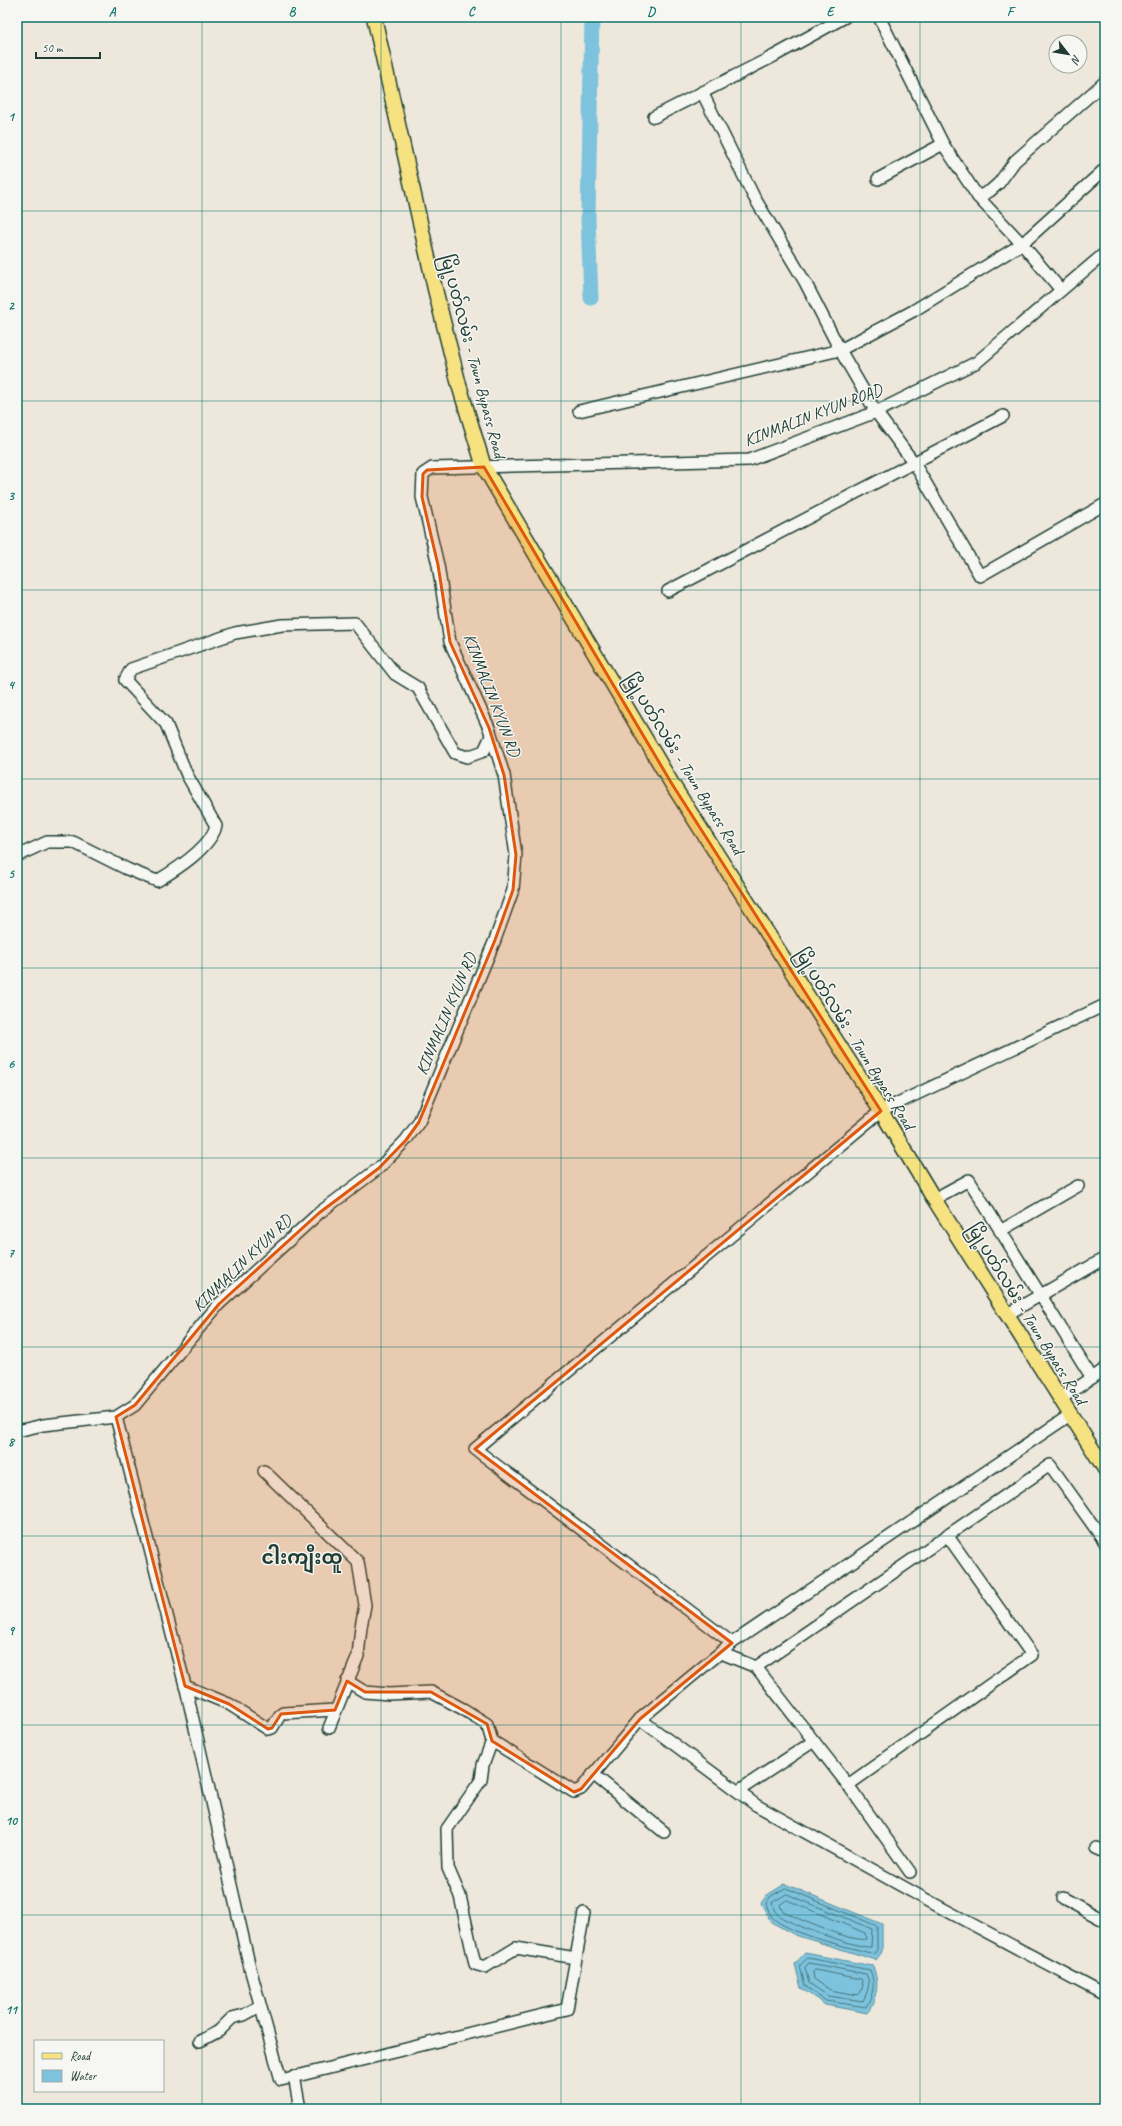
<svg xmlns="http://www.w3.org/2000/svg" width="1122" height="2126" font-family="Caveat,'Noto Sans Myanmar',sans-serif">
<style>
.water{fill:#7ec3de;stroke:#588d9a}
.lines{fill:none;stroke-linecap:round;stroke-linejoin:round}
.shore{stroke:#457378;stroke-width:1}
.river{stroke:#7ec3de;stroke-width:15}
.minor-casing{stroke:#1f3d34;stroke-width:14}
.major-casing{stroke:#1f3d34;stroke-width:17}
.minor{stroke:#f6f6f2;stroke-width:11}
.major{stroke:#f7e281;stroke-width:14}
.marked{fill:#de580e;fill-opacity:0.2;stroke:#de580e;stroke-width:3;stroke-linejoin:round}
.grid{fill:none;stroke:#0f766e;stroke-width:1;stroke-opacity:0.55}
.labels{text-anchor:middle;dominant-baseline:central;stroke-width:3;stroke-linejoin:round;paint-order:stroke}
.street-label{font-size:17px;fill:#1f3d34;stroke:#f6f6f2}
.quarter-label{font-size:19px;font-weight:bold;fill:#1f3d34;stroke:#f6f6f2}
.neatline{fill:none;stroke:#0f766e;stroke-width:1.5}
.grid-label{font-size:13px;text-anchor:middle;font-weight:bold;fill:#0f766e}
</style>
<rect width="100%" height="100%" fill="#ede8db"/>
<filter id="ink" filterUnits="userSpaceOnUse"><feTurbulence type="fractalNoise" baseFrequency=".025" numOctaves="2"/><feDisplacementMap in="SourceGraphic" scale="8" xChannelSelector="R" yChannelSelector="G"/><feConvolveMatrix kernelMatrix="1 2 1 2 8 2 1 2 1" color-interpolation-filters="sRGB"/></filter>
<g filter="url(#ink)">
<g class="water">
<polygon points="785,1884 882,1924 882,1952 876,1960 795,1935 771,1922 761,1903 767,1895"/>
<path d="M805,1953L873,1966C880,1987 877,1993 868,2013L825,2005L801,1988L795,1964Z"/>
</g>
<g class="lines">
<g class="shore">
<path d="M786,1888L877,1926V1952L874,1954C849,1947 793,1935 774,1919C770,1916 767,1907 766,1903L770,1897Z"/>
<path d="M787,1894L872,1929L871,1947C861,1949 784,1923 777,1914C774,1911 773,1906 772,1903Z"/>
<path d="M787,1900L865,1933L866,1939C855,1943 793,1918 782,1910L780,1905Z"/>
<path d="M808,1958L870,1970C876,1984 873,1994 866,2007L826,2001L805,1986L800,1966Z"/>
<path d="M809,1963L866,1974C871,1984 868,1991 863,2001L828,1996L809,1983L805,1968Z"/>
<path d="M815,1970L861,1979C864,1984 863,1991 858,1995L830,1990L814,1979L813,1972Z"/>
</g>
<polyline class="river" points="591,298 588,217 592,17"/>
<g class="minor-casing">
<g id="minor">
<polyline points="879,17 943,144 978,197 1022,244 1061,290"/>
<polyline points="702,92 754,197 805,282 840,350 876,412 914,463 980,576 1105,504"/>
<polyline points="654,117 774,56 845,17"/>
<polyline points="878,179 943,144"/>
<polyline points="978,197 990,191 999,183 1015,161 1105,82"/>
<polyline points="579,411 840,350 913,311 1022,244 1105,169"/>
<polyline points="668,591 1003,416"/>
<path d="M17,856L47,842H73L127,869L157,881C177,869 210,848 216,826L187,775L166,724L125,680L131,669L235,633L282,625L355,623L395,674L418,688L455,753L467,757L484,751L491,736"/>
<polyline points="934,1199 969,1180 1092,1378 1060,1399"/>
<polyline points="1000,1231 1078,1186"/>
<polyline points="1006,1315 1105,1258"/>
<polyline points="1092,1378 1105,1369"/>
<polyline points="1070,1415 732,1643 475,1449 881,1111 1105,1005"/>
<polyline points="116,1417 187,1693 250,1968 281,2080 567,2009 584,1913"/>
<polyline points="17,1431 43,1425 116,1417 135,1405 219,1304 319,1213 379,1168 406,1140 419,1122 495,940 513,890 516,855 504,775 489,728 450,642 438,565 422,497 423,474 432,468 749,460 876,412 977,362 1105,253"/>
<polyline points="264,1471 358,1562 365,1605 361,1627 358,1656 329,1728"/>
<polyline points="732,1643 640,1719 756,1805 936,1905 1105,1995"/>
<polyline points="721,1653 756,1667 848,1785 910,1872"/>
<polyline points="756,1667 1050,1465 1105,1542"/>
<polyline points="347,1681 365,1692 389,1694 431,1692 463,1709 487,1724 492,1741 483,1765 481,1780 447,1829 448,1868 460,1896 475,1964 485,1967 516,1948 576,1958"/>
<polyline points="185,1686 229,1704 268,1729 272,1728 280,1715 283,1713 335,1710"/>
<polyline points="492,1741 574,1792 581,1789 640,1719"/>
<polyline points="593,1774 664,1832"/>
<polyline points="848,1785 1032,1655 947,1535"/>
<polyline points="738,1791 814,1741"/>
<polyline points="1096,1848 1105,1852"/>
<polyline points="1063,1898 1105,1921"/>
<polyline points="200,2041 219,2031 232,2018 244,2015 260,2006"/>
<polyline points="294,2076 300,2109"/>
</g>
</g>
<g class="major-casing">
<polyline id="major" points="374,17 435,289 459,385 484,467 672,784 881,1111 934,1199 1105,1469"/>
</g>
<use href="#minor" class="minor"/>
<use href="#major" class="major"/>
</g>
</g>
<path class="marked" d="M484,467L672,784L881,1111L475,1449L732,1643L640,1719L581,1789L574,1792L492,1741L487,1724L431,1692H365L347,1681L335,1710L281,1714L272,1728L268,1729L229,1704L185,1686L116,1417L135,1405L219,1304L319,1213L379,1168L406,1140L419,1122L495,940L513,890L516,855L504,775L489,728L450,642L438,565L422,497L423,474L427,470Z"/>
<path class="grid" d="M202,17V2109M381,17V2109M561,17V2109M741,17V2109M920,17V2109M17,211H1105M17,401H1105M17,590H1105M17,779H1105M17,968H1105M17,1158H1105M17,1347H1105M17,1536H1105M17,1725H1105M17,1915H1105"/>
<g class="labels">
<g class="street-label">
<text transform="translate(473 356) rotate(75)">မြို့ပတ်လမ်း - Town Bypass Road</text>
<text transform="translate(813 415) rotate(-21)">KINMALIN KYUN ROAD</text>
<text transform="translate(492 695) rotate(69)">KINMALIN KYUN RD</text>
<text transform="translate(684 764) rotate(58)">မြို့ပတ်လမ်း - Town Bypass Road</text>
<text transform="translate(446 1014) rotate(-67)">KINMALIN KYUN RD</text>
<text transform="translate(855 1039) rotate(58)">မြို့ပတ်လမ်း - Town Bypass Road</text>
<text transform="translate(242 1263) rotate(-44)">KINMALIN KYUN RD</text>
<text transform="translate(1027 1314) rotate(58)">မြို့ပတ်လမ်း - Town Bypass Road</text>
</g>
<g class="quarter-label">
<text x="302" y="1558">ငါးကျီးထူ</text>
</g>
</g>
<rect width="1122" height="2126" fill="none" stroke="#f6f6f2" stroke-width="44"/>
<rect x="34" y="2040" width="130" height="52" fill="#f6f6f2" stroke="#a0aca6"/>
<rect x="42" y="2053" width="20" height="6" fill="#f7e281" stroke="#a0aca6"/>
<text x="70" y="2060" font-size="12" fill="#1f3d34">Road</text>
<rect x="42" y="2070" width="20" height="12" fill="#7ec3de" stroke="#a0aca6"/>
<text x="70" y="2080" font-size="12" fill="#1f3d34">Water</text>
<g transform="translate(1068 54) rotate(121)"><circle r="19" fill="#f6f6f2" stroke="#a0aca6"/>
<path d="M0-3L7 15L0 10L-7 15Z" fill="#1f3d34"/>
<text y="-6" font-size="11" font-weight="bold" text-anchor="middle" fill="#1f3d34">N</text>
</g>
<path d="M36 52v6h64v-6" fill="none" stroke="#1f3d34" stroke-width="2"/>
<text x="42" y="52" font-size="12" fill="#1f3d34" stroke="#f6f6f2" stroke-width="3" paint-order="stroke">50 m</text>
<rect x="22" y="22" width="1078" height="2082" class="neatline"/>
<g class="grid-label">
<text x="112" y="16">A</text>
<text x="292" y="16">B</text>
<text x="471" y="16">C</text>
<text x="651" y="16">D</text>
<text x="830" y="16">E</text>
<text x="1010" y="16">F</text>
<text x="11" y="121">1</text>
<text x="11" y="310">2</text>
<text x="11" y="500">3</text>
<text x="11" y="689">4</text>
<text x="11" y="878">5</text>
<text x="11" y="1068">6</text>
<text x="11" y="1257">7</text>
<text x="11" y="1446">8</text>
<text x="11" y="1635">9</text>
<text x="11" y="1825">10</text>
<text x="11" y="2014">11</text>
</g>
</svg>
